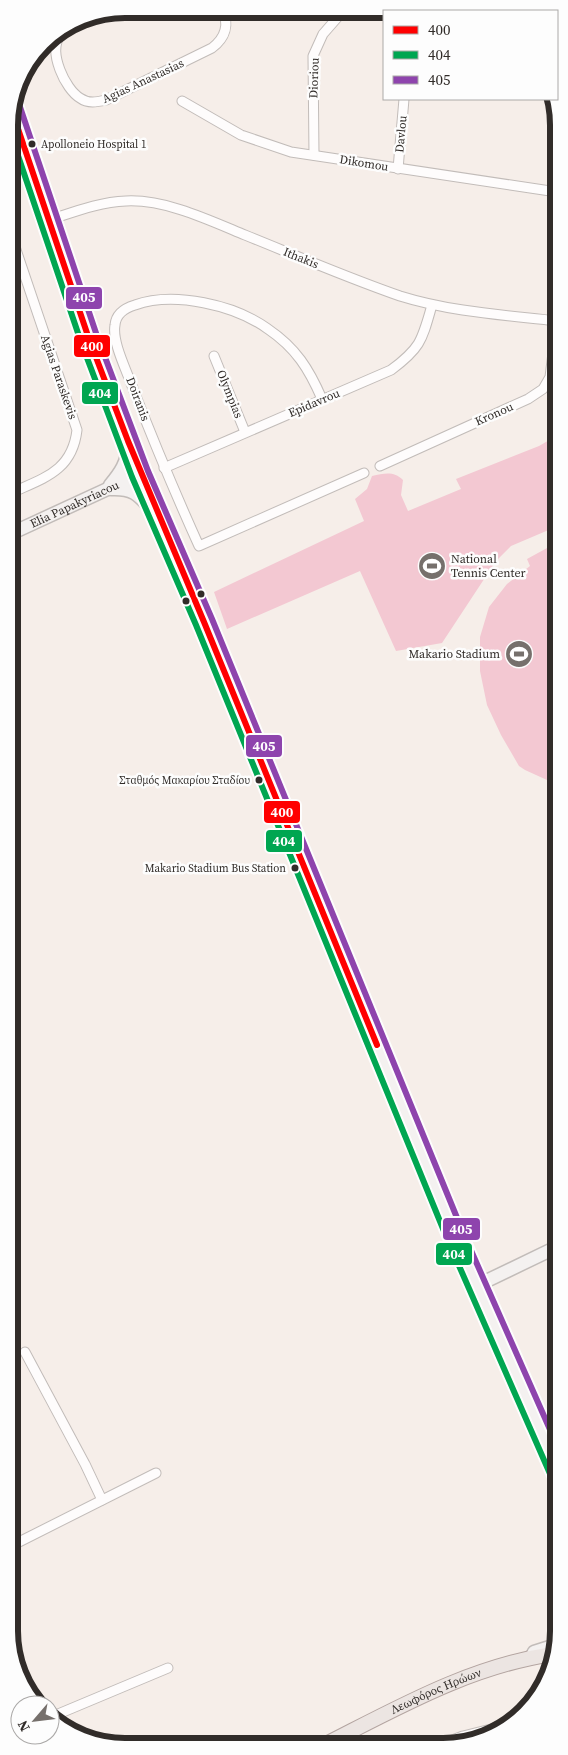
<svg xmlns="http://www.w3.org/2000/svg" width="568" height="1755" font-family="'Source Serif 4',serif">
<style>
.green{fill:#f3c8d2}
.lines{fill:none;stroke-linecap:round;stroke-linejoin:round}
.minor-casing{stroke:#c2bcb9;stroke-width:11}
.secondary-casing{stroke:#c2bcb9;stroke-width:15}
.primary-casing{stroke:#b3a4a0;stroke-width:16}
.minor{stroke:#fefcfc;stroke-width:9}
.secondary{stroke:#f4f1f0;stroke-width:12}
.primary{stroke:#ece5e2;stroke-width:14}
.bus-1-casing{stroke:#fdfdfd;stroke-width:10}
.bus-2-casing{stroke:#fdfdfd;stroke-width:10}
.bus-3-casing{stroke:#fdfdfd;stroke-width:10}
.bus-1{stroke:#f00;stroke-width:6}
.bus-2{stroke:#00a651;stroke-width:6}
.bus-3{stroke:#8e44ad;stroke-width:6}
.bus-dot{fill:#312c29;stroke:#fdfdfd;stroke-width:2}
.labels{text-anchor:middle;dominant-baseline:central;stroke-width:5;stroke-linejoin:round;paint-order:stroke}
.bus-label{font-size:11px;fill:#312c29;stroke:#fdfdfd;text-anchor:end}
.street-label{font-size:12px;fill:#312c29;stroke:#fdfdfd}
.poi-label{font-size:12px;fill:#312c29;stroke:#fdfdfd;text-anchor:start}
.rim{fill:none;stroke:#312c29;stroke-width:6}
.line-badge{stroke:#fdfdfd;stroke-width:2}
.badge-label{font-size:14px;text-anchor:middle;font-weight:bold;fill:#fff}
</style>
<rect width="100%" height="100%" fill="#f6eee9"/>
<g class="green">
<path d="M558,435V526L511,546L496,561L442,643L396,651L360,571L227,629L214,592L364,521L355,499L367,489L372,476C385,473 394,471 403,480L401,495L408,511L461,489L456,479L539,446Z"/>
<polygon points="558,542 558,785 525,770 519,766 501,735 487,705 480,671 480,637 489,607 507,584 530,566 527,559"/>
</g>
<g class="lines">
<g class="minor-casing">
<g id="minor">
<polyline points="462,11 463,11"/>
<path d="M97,14C84,20 69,25 60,36C48,52 65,89 80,98C88,104 97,102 106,100L212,48C225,38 230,25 222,9"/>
<polyline points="182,101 241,135 291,152 557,192"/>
<polyline points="314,155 313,56 323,34 344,10"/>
<polyline points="398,169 404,99"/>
<path d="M49,220C74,212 99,202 126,201C165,199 209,220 245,235C297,256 348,278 400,296C451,312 505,315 557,321"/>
<path d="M9,229L77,430C72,472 43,478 9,494"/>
<polyline points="214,356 245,432"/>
<path d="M322,399C309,369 296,348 268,329C235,305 174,291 135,305C125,308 116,314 115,325C112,342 126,369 132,386C153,440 175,493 199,546L364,473"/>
<polyline points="380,466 528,399 543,389 550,377 557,321"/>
<path d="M164,468L391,370C421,348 422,340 432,305"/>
<polyline points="25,1352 85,1464 102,1500"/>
<polyline points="11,1546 156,1473"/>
<polyline points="51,1717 168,1668"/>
<polyline points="442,1744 463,1736 495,1728"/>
</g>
</g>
<g class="secondary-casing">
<g id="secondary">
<polyline points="11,107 89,339 140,474 204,622 454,1233 559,1472"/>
<path d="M110,485C120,473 128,462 128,445"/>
<path d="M111,489C132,488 138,494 151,509"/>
<path id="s1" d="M10,534L140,474"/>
<polyline points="478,1285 559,1246"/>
<polyline points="531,1658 534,1652 556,1645"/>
</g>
</g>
<g class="primary-casing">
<g id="primary">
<path id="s2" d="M326,1744C399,1707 471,1666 553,1654"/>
</g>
</g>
<use href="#minor" class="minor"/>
<use href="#secondary" class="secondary"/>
<use href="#primary" class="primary"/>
<g class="bus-1-casing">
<polyline id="bus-1" points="11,108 89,339 128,441 204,622 377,1045"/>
</g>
<g class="bus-2-casing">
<polyline id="bus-2" points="9,129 81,342 132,477 196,625 446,1236 551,1476"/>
</g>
<g class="bus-3-casing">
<polyline id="bus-3" points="19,104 97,336 148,471 212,619 462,1230 559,1450"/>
</g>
<use href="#bus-1" class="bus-1"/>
<use href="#bus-2" class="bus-2"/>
<use href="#bus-3" class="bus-3"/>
</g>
<defs>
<g id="stadium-disc" transform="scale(1.4375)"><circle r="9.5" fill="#76706c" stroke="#fdfdfd"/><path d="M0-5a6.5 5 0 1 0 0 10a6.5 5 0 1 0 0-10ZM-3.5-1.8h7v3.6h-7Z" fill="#fff"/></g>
</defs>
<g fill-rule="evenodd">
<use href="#stadium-disc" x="432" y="566"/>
<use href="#stadium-disc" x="519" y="654"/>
</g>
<g class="bus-dot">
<circle cx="32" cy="144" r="4.5"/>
<circle cx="201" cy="594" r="4.5"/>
<circle cx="186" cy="601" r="4.5"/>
<circle cx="259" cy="780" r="4.5"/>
<circle cx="295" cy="868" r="4.5"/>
</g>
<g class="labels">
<g class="bus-label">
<text x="41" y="144" text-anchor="start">Apolloneio Hospital 1</text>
<text x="250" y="780">Σταθμός Μακαρίου Σταδίου</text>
<text x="286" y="868">Makario Stadium Bus Station</text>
</g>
<g class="street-label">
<text transform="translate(314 78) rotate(-88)">Dioriou</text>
<text transform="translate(143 81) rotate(-25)">Agias Anastasias</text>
<text transform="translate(401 134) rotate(-85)">Davlou</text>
<text transform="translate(364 163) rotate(9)">Dikomou</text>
<text transform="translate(301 258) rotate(22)">Ithakis</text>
<text transform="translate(59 377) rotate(71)">Agias Paraskevis</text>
<text transform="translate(230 394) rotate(68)">Olympias</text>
<text transform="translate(138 399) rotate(69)">Doiranis</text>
<text transform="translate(314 403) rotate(-23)">Epidavrou</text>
<text transform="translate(494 414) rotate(-24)">Kronou</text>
<text stroke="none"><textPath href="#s1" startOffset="71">Elia Papakyriacou</textPath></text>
<text stroke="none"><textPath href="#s2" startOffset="122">Λεωφόρος Ηρώων</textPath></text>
</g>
<g class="poi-label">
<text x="451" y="559">National<tspan x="451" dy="14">Tennis Center</tspan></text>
<text x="500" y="654" text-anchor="end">Makario Stadium</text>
</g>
</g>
<path d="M0 0H568V1755H0ZM125 18H443A107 107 0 0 1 550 125V1631A107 107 0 0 1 443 1738H125A107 107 0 0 1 18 1631V125A107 107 0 0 1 125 18Z" fill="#fdfdfd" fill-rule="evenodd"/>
<path class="rim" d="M125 18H443A107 107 0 0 1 550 125V1631A107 107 0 0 1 443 1738H125A107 107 0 0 1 18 1631V125A107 107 0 0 1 125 18Z"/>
<g class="line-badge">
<rect x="65" y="286" width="38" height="24" rx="5" fill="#8e44ad"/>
<rect x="73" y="334" width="38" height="24" rx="5" fill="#f00"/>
<rect x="81" y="381" width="38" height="24" rx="5" fill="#00a651"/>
<rect x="245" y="734" width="38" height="24" rx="5" fill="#8e44ad"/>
<rect x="263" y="800" width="38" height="24" rx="5" fill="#f00"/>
<rect x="265" y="829" width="38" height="24" rx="5" fill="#00a651"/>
<rect x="442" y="1217" width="39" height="24" rx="5" fill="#8e44ad"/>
<rect x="435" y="1242" width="38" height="24" rx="5" fill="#00a651"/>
</g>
<g class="badge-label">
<text x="84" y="302">405</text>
<text x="92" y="351">400</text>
<text x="100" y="398">404</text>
<text x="264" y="751">405</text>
<text x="282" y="817">400</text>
<text x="284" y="846">404</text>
<text x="461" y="1234">405</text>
<text x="454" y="1259">404</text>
</g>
<rect x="383" y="10" width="175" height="90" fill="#fdfdfd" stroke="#aba9a8"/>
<rect x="393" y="26" width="25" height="8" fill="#ff0000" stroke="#aba9a8"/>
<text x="428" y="35" font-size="15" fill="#312c29">400</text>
<rect x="393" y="51" width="25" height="8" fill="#00a651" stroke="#aba9a8"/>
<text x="428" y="60" font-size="15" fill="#312c29">404</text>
<rect x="393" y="76" width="25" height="8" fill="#8e44ad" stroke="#aba9a8"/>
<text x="428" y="85" font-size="15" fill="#312c29">405</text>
<g transform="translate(35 1720) rotate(242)"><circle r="24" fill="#fdfdfd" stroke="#aba9a8"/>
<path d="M0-4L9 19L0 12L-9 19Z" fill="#76706c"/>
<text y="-8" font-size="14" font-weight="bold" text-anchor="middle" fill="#312c29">N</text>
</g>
</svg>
